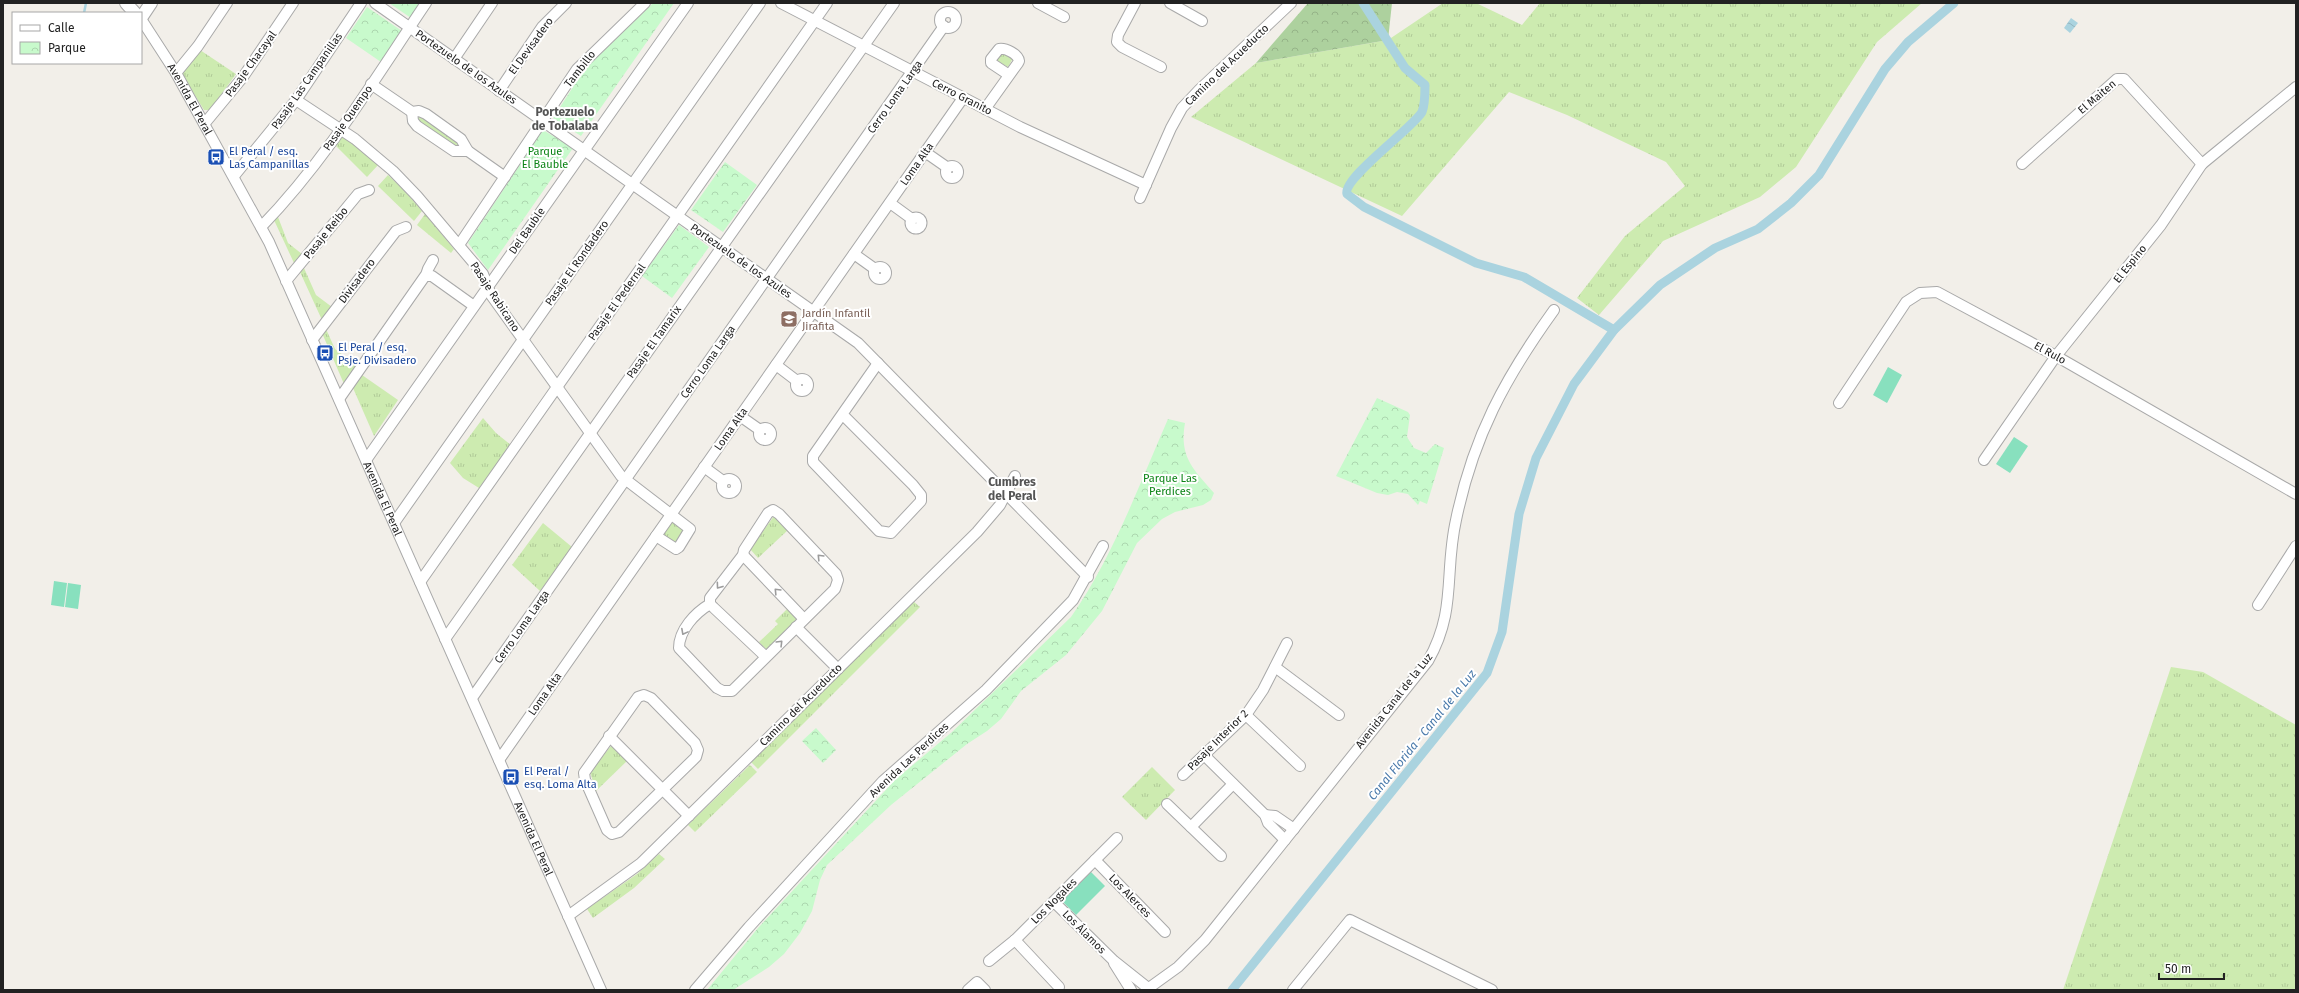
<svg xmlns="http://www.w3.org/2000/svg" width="2299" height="993" font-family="'Fira Sans',sans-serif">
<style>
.grass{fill:url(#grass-tufts)}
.forest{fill:url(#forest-crowns)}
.park{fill:url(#park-crowns)}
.pitch{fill:#88e0be}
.water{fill:url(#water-waves)}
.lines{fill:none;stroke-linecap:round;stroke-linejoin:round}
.stream{stroke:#aad3df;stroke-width:2.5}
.canal{stroke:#aad3df;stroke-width:9}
.minor-casing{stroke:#a9a9a9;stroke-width:12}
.tertiary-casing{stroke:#a9a9a9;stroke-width:14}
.minor{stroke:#fff;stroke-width:10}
.tertiary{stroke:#fff;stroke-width:12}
.oneway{stroke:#9c9c9c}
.labels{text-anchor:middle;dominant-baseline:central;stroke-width:4;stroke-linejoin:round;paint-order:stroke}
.street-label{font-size:11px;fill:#222;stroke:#fff}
.transit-label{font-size:11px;fill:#164399;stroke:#fff;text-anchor:start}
.park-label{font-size:11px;fill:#0c8416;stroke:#fff}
.education-label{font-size:11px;fill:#785e54;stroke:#fff;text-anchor:start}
.neighbourhood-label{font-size:12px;font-weight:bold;fill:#555;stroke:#fff}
.water-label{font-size:12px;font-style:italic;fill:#4a7aab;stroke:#fff}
</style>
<defs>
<pattern id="grass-tufts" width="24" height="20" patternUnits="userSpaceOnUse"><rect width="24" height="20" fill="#cdebb0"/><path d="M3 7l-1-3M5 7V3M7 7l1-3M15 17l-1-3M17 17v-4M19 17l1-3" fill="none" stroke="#b0c997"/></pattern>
<pattern id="forest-crowns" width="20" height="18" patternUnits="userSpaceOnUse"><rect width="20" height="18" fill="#add19e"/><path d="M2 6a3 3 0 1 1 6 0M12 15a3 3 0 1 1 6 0" fill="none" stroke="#95b388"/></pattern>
<pattern id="park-crowns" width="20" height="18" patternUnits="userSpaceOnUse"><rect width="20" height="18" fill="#c8facc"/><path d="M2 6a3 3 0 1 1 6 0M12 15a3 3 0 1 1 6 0" fill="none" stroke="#acd6af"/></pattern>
<pattern id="water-waves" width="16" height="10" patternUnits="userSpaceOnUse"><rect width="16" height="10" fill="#aad3df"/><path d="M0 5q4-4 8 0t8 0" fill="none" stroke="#92b5bf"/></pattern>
</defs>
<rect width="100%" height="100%" fill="#f2efe9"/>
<g class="grass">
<polygon points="1443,3 1476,3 1522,25 1540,3 1922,3 1877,42 1796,167 1760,197 1663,241 1599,315 1577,298 1625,236 1685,186 1666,162 1567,115 1509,92 1402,216 1191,117 1256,63 1388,40"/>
<polygon points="200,50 236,74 210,110 204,110 182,74"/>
<polygon points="1001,51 1013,58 1008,67 996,60"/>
<polygon points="416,115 422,116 463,147 458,148 417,120"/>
<polygon points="342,136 379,164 367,177 336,146"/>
<polygon points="388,175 404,190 422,211 414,221 378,186"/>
<polygon points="425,214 454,249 451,253 417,225"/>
<polygon points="278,217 288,243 302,254 294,263 274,220"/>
<polygon points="304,268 316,295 332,307 322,320 300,272"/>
<polygon points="326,329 335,349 357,366 344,384 322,333"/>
<polygon points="362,375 398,400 374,436 353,388"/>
<polygon points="483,418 496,433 511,445 479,488 463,478 450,463"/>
<polygon points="774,516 788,530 758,558 750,549"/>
<polygon points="673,520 688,530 675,548 660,537"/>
<polygon points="543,523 572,547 540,591 512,565"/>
<polygon points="913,601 920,607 758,769 751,762"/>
<polygon points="788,608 799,619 767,650 759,642 778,624 775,621"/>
<polygon points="2171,667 2203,672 2296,725 2296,990 2063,990"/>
<polygon points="611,746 628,760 596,791 590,772"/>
<polygon points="750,765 757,772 695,832 688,825"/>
<polygon points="1152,767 1175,790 1146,820 1122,797"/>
<polygon points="659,854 665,859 634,888 593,918 587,909 637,874"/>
</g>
<polygon class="forest" points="1308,3 1392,3 1388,40 1256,63"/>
<g class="park">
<polygon points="389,3 421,3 411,18"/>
<polygon points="653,3 674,3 581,136 553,118 584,70"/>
<polygon points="367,7 402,31 381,62 346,38"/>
<polygon points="543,130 573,148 488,270 468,243"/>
<polygon points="725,162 757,185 723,232 691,210"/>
<polygon points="679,225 709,247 672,298 642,276"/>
<polygon points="1377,398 1408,412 1410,415 1407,437 1414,448 1426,453 1435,444 1444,448 1427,504 1420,501 1418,505 1408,494 1397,492 1388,495 1377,493 1336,476"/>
<path d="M1168,419L1185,423C1179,457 1193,469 1214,493L1211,500L1203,505L1175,512L1162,519L1137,543L1102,611L1066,655L1021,691L1001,719L987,731L967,744L891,805L827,865L820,880L812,911L800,933L784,954L769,967L733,990H707L758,928L895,780L952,732L1071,617C1113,557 1139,485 1168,419Z"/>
<polygon points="816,728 836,750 823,763 802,741"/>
</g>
<g class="pitch">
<polygon points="1888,367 1902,375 1887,403 1873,395"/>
<polygon points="2014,437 2028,446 2010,473 1996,464"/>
<polygon points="54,581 67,583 64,607 51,605"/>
<polygon points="68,583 81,585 78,609 65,607"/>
<polygon points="1091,872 1105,886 1076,915 1062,901"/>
</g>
<polygon class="water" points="2071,18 2078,23 2070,33 2064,28"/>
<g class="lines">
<polyline class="stream" points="84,13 86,3"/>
<g class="canal">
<path d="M1363,3L1405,68L1425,85C1425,92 1425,105 1422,112C1413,128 1342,178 1347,194L1364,207L1476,263L1524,277L1614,330"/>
<polyline points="1232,990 1487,673 1502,632 1519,514 1536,458 1574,384 1614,330 1660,285 1715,248 1758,229 1791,203 1819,175 1885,69 1908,42 1954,3"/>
</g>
<g class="minor-casing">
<g id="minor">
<polyline points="375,3 858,343 1088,577"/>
<polyline points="781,3 1020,127 1146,185"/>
<polyline points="1038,3 1064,17"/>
<polyline points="1135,3 1118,35 1117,42 1122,47 1161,67"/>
<polyline points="1170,3 1202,21"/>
<circle cx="948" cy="20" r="8"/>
<path id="s1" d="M141,19L176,73L269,242L601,990"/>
<polyline points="454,59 492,3"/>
<polyline points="176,73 198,46 227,3"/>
<polyline points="371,84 412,112 419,111 426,114 461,139 468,151 505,177"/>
<polyline points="499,91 542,27 566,3"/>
<polyline points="296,100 355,139 393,171 417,196 483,274 491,295 621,476 690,529 679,547 676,549 656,536"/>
<path d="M985,109L1018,63L1019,61C1018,54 1006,48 999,49L991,59V63L1009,75"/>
<polyline points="412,112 413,121 417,126 454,151 468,151"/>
<polyline points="205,123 243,77 293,3"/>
<polyline points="925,152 948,168"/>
<polyline points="2022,164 2117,79 2124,79 2202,164"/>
<circle cx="952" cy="172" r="6"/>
<polyline points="234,176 296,100 361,3"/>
<polyline points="1140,198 1171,128 1182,108 1199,90 1291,3"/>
<polyline points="890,203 912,219"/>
<circle cx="916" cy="223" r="5.5"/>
<path d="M261,227C326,160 374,80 426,3"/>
<polyline points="459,245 577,69 645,3"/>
<polyline points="854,254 875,269"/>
<circle cx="880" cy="273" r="6"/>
<polyline points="426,275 428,269 433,260"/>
<polyline points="286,281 358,194 369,190"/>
<polyline points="312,340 396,231 406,227"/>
<polyline points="776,365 797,381"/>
<circle cx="802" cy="385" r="6"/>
<polyline points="339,399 425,276 432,276 474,306"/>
<polyline points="1839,403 1906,302 1920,293 1937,292 2056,356 2296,494"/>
<polyline points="843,415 913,485 921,495 921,501 891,533 879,531 813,462 813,456 878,363"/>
<polyline points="740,416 760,430"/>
<circle cx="765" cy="434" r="6"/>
<polyline points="366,460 688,3"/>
<polyline points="1984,460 2056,356 2161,225 2202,164 2296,87"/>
<polyline points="704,467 723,481"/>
<circle cx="729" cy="486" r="7"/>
<polyline points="394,523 760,3"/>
<polyline points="743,555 804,619"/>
<polyline points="420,582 827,3"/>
<path d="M710,604C695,613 679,630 679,648L717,688L723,691H732L835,589L838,580L836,574L779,514L773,510L768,513L744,550L743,555L710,598V604L714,608L766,657"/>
<polyline points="2258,605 2296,546"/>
<polyline points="796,627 838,669"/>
<polyline points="445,639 894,3"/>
<polyline points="1275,667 1339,715"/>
<polygon points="644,695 651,698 695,743 698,750 696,757 619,832 612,834 607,830 585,780 584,773 638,697"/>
<polyline points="472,698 944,26"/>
<polyline points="1246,715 1300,766"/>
<polyline points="609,736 689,816"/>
<polyline points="1204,755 1265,815 1268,823 1285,840"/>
<polyline points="499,760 963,98"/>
<polyline points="1183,775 1246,715 1263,690 1287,643"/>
<polyline points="1167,804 1221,856"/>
<polyline points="1265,815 1275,816 1294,829"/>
<polyline points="1191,827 1233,784"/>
<polyline points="1095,860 1165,932"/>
<polyline points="1054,902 1114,961 1148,988"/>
<polyline points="568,916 641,863 977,532 1000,505 1015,476"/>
<polyline points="1015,940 1059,987"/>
<polyline points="989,961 1015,940 1117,838"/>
<polyline points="1114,963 1131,990"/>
<polyline points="695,990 749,927 883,781 986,690 1073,600 1103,546"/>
<polyline points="968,990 977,982 985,990"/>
<path d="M1146,990L1178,967L1205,940L1428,661C1457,610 1444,573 1456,520C1473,437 1505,378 1554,310"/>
<polyline points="1293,990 1350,920 1492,990"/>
</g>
</g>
<g class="tertiary-casing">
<g id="tertiary">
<polyline points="126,3 135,13"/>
<polyline points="141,18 151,3"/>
</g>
</g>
<use href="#minor" class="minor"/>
<use href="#tertiary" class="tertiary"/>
</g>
<defs><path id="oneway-chevron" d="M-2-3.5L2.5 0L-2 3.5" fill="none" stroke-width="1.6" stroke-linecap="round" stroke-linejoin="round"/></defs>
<g class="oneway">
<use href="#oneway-chevron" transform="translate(820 557) rotate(-134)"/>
<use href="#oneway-chevron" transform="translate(719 586) rotate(126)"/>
<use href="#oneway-chevron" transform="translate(777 591) rotate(-134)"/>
<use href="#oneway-chevron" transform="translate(684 632) rotate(118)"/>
<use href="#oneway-chevron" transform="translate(780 643) rotate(-45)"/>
</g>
<defs>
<g id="bus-square" transform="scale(0.9)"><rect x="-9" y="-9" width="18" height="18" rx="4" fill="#1a4fb4" stroke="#fff"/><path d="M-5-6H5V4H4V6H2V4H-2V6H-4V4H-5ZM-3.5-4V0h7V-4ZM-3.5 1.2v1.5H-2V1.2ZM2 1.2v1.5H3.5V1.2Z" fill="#fff"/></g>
<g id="school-square" transform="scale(0.9)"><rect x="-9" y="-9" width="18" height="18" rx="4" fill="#8d6e63" stroke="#fff"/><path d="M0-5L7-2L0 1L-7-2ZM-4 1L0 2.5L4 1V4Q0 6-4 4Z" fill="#fff"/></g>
</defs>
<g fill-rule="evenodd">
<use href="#bus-square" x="216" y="157"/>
<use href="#school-square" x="789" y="319"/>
<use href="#bus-square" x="325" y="353"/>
<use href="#bus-square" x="511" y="777"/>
</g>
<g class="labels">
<g class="street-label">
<text transform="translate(531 46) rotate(-54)">El Devisadero</text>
<text transform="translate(251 64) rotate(-54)">Pasaje Chacayal</text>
<text transform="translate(1227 65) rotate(-44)">Camino del Acueducto</text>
<text transform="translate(466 67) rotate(35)">Portezuelo de los Azules</text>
<text transform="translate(580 69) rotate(-52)">Tambillo</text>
<text transform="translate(307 81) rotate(-55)">Pasaje Las Campanillas</text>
<text transform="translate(895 97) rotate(-55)">Cerro Loma Larga</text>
<text transform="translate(962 97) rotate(27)">Cerro Granito</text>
<text transform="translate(2097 97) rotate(-40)">El Maiten</text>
<text stroke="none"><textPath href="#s1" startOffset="94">Avenida El Peral</textPath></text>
<text transform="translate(348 118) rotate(-55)">Pasaje Quempo</text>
<text transform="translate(917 164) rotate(-55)">Loma Alta</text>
<text transform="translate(527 231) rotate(-55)">Del Bauble</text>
<text transform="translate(326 233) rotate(-51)">Pasaje Reibo</text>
<text transform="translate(741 261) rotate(35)">Portezuelo de los Azules</text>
<text transform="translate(577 263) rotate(-55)">Pasaje El Rondadero</text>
<text transform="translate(2130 264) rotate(-51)">El Espino</text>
<text transform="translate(357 281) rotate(-53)">Divisadero</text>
<text transform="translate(495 297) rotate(57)">Pasaje Rabicano</text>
<text transform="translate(617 302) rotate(-55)">Pasaje El Pedernal</text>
<text transform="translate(654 342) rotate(-55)">Pasaje El Tamarix</text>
<text transform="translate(2050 353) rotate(29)">El Rulo</text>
<text transform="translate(708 362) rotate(-55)">Cerro Loma Larga</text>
<text transform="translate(731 429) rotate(-55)">Loma Alta</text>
<text stroke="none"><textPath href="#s1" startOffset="538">Avenida El Peral</textPath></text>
<text transform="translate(522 627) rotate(-55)">Cerro Loma Larga</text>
<text transform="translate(545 694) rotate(-55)">Loma Alta</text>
<text transform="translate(1394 701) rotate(-52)">Avenida Canal de la Luz</text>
<text transform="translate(801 705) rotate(-45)">Camino del Acueducto</text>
<text transform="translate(1218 740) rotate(-45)">Pasaje Interior 2</text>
<text transform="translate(909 760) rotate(-43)">Avenida Las Perdices</text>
<text stroke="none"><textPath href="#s1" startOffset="910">Avenida El Peral</textPath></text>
<text transform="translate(1130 896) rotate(46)">Los Alerces</text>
<text transform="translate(1054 901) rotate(-45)">Los Nogales</text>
<text transform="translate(1084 932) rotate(45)">Los Álamos</text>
</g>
<g class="transit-label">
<text x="229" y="151">El Peral / esq.<tspan x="229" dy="13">Las Campanillas</tspan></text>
<text x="338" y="347">El Peral / esq.<tspan x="338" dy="13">Psje. Divisadero</tspan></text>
<text x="524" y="771">El Peral /<tspan x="524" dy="13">esq. Loma Alta</tspan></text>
</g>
<g class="park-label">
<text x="545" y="151">Parque<tspan x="545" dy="13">El Bauble</tspan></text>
<text x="1170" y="478">Parque Las<tspan x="1170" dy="13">Perdices</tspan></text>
</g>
<g class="education-label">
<text x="802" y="313">Jardín Infantil<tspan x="802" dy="13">Jirafita</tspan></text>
</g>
<g class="neighbourhood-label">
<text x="565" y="112">Portezuelo<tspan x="565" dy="14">de Tobalaba</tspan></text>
<text x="1012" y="482">Cumbres<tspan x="1012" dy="14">del Peral</tspan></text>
</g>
<g class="water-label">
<text transform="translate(1422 735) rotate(-51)">Canal Florida - Canal de la Luz</text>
</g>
</g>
<rect width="2299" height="993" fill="none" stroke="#222222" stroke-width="8"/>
<rect x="12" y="12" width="130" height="52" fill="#ffffff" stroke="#a7a7a7"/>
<rect x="20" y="25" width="20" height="6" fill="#ffffff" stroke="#a7a7a7"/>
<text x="48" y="32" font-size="12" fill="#222222">Calle</text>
<rect x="20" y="42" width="20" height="12" fill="url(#park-crowns)" stroke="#a7a7a7"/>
<text x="48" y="52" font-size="12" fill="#222222">Parque</text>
<path d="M2159 973v6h65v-6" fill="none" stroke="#222222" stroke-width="2"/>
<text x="2165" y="973" font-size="12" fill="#222222" stroke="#ffffff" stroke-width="3" paint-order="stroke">50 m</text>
</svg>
